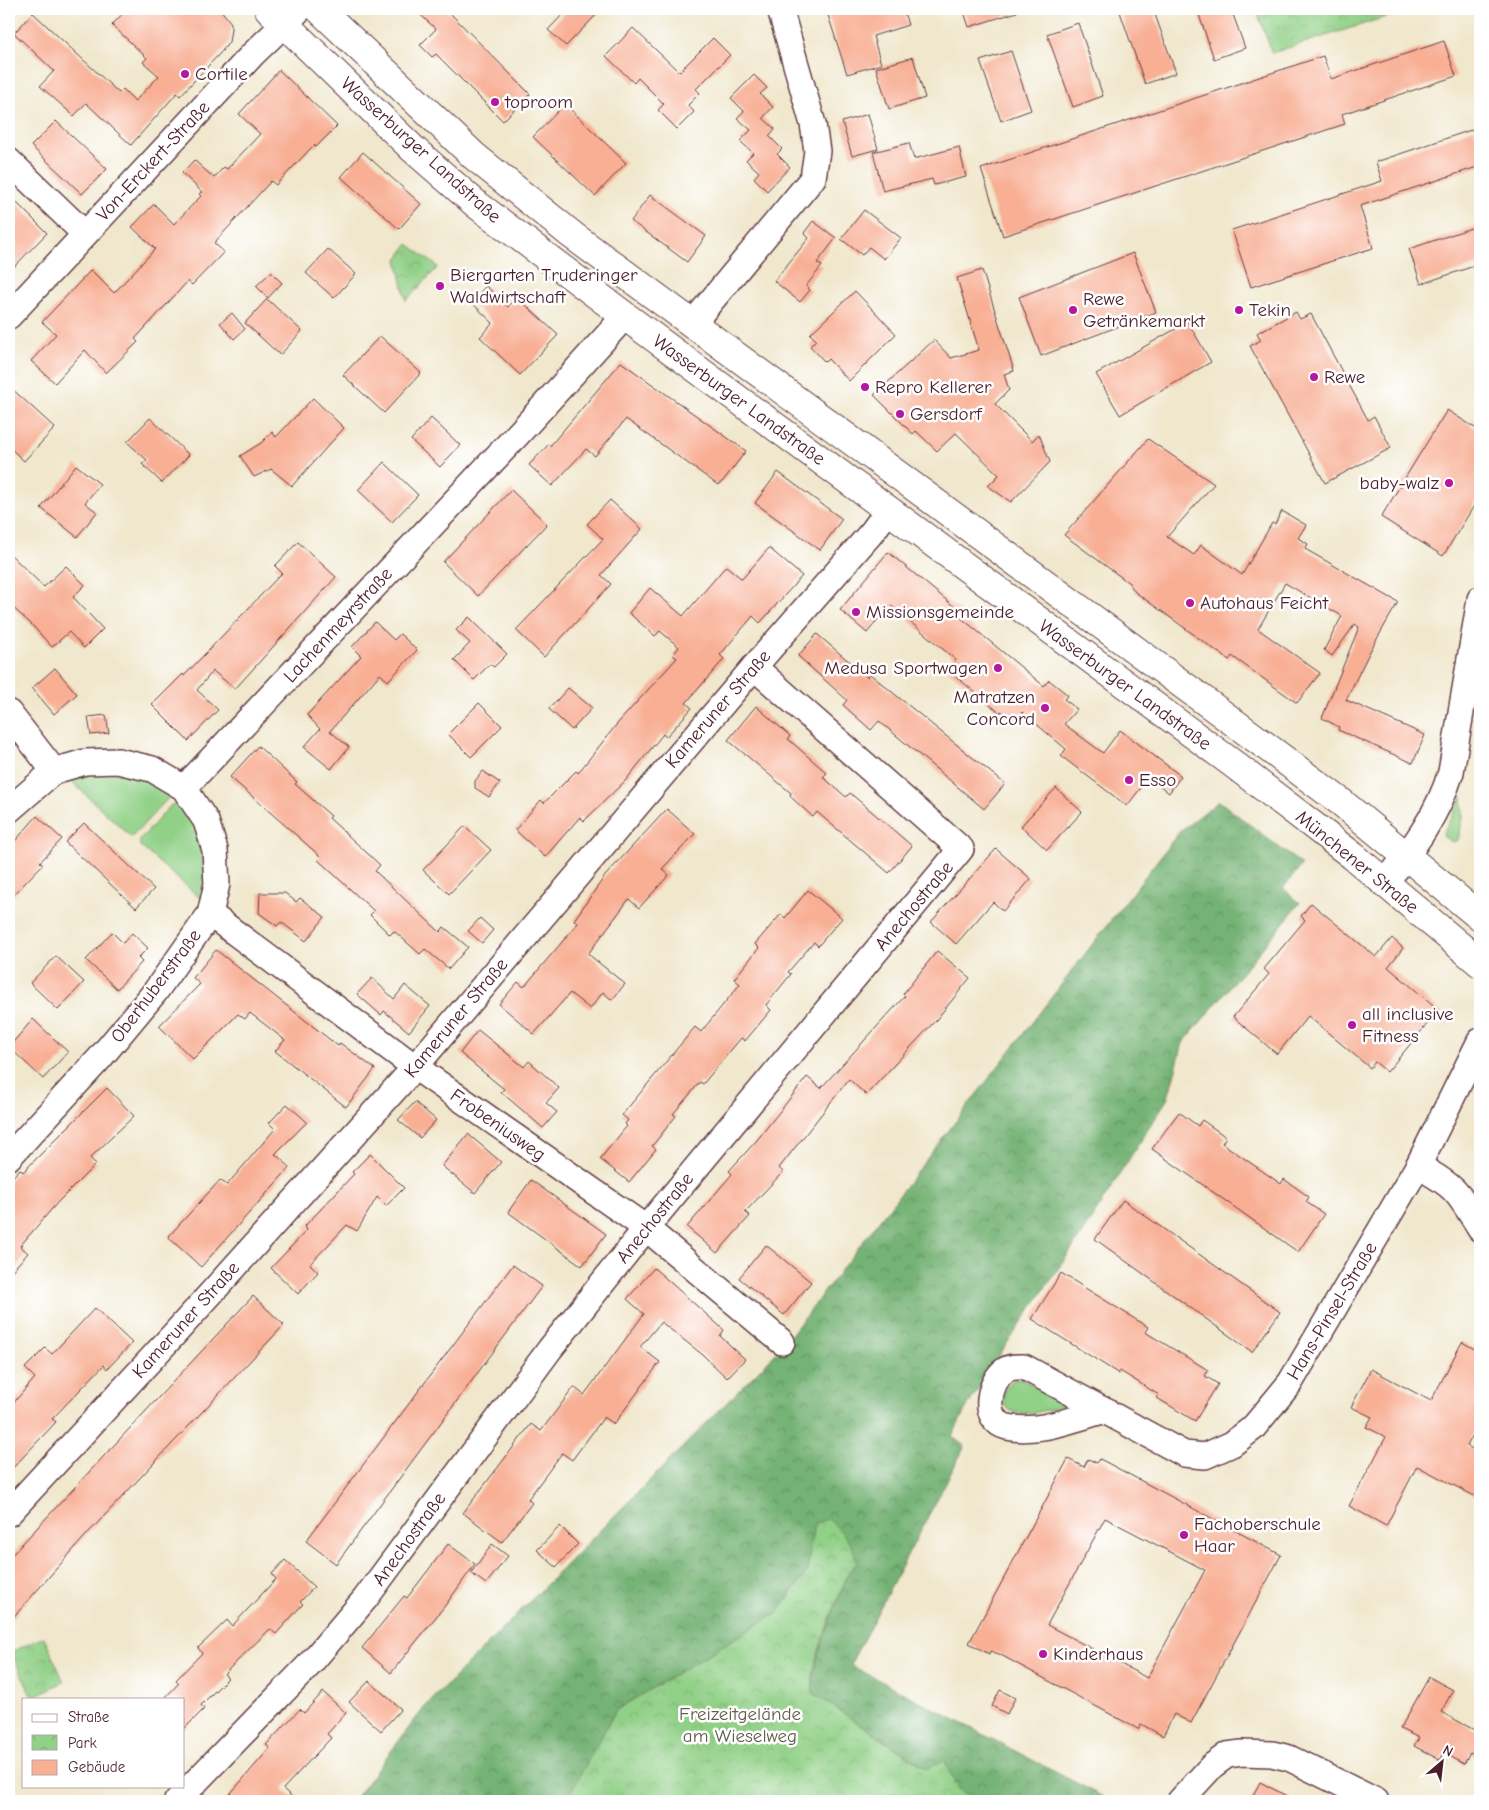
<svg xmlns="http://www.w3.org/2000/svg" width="1489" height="1810" font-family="'Comic Neue',sans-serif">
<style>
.grass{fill:#91d087;stroke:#6e7859}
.forest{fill:url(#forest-crowns);stroke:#5f6850}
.park{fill:url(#park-crowns);stroke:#6e7859}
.building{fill:#f8af94;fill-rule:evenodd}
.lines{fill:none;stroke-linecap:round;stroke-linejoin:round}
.minor-casing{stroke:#633d43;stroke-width:28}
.major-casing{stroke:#633d43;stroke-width:30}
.minor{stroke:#fff;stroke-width:25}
.major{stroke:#fff;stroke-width:28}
.poi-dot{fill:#b5179e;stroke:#fff;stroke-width:2}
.labels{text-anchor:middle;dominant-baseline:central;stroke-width:5;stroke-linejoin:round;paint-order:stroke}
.poi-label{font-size:19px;fill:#4a1f2b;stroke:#fff;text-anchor:start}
.street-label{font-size:19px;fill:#4a1f2b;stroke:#fff}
.park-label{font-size:19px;fill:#635d4b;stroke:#fff}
</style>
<defs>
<pattern id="forest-crowns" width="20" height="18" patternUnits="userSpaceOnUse" patternTransform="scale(1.25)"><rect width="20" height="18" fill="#74b274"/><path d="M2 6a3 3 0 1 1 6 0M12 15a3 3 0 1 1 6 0" fill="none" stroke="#61905f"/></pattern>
<pattern id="park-crowns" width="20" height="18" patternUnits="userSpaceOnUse" patternTransform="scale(1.25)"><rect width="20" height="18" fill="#91d087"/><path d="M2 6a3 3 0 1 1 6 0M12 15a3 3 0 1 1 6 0" fill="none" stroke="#7fb275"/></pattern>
</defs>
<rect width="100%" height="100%" fill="#fff"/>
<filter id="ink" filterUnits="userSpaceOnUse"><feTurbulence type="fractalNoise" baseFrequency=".02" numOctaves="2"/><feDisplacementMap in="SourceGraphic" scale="10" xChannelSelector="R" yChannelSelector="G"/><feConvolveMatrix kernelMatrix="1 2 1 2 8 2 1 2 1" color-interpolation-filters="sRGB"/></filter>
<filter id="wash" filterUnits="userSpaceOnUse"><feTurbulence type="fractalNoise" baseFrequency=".0096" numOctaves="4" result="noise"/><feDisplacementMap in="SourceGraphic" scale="20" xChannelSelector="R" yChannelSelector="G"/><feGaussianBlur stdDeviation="1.12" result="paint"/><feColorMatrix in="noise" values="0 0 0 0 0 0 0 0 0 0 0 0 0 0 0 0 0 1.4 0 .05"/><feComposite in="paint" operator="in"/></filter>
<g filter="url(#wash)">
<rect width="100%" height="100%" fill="#f0e7cc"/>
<g class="grass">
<polygon points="109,771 143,776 170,792 170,796 133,836 130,836 71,781 73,777"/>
<polygon points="1462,797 1463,817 1458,840 1452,842 1444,837 1443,833"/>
<path d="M179,803C184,810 191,817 195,825C205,845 209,877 200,898L140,846V840L171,805Z"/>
<path d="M1015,1379L1023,1380L1067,1402V1406C1052,1408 1033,1415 1019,1413C998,1411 1000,1387 1015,1379Z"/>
</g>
<path class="forest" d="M1219,801L1302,865L1283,888L1300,903L1183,1043L1168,1098L1076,1243L1006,1345L965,1410L952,1437L965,1446L850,1665L1111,1801H977L958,1790L944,1760L927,1769L813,1693C809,1663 838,1601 849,1571L857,1562L814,1523L807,1572L777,1613L616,1710L566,1801H353L424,1708L780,1349L1180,831Z"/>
<g class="park">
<polygon points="1256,9 1411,9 1272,53"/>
<polygon points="408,244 438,267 406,301 397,259"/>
<path d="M828,1519C843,1532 852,1543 857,1562L849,1571C838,1601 808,1664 813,1693L927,1769L944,1760L958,1789L977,1801H566L616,1710L777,1613L807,1572L814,1523Z"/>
<polygon points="44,1637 64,1682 32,1697 11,1652"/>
</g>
<g id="blocks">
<g class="building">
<polygon points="127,9 220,9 231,23 231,29 229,42 223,50 180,96 177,93 131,145 86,103 74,116 40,86 54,71 14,33 33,13 119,93 123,89 135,101 159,76 143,62 147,58 112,25"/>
<polygon points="414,9 446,9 530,94 503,121 436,54 432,57 420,45 436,29"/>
<polygon points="568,9 602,9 566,46 548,30"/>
<polygon points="826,9 903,9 908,25 873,36 881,64 847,74"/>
<polygon points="963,9 1016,9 1017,12 969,27"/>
<polygon points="1119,9 1153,9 1176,73 1145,84"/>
<polygon points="1197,9 1231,9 1245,48 1214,59"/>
<polygon points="1078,23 1103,96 1073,107 1047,34"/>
<polygon points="633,28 679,72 713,38 730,55 696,89 700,93 688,105 694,112 677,129 658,110 664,104 638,78 634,83 606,56"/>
<polygon points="1444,41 1456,76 1342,114 1345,124 1003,236 981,169 1323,56 1331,79"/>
<polygon points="1011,51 1031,110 1001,121 980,61"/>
<polygon points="913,57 925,98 889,109 876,68"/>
<polygon points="279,70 337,126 316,147 314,145 276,185 271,181 214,243 224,252 192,285 188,281 135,339 138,342 106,373 85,350 55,383 31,361 56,334 42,322 91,270 114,293 155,249 132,227 154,204 174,224 201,196 199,194 202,192 182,173 194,160 214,178 224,167 227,169 260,134 239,114"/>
<polygon points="754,75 767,88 760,94 773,107 763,118 775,129 769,136 782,149 777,154 790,167 767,191 754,178 759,172 746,160 753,153 740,141 751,130 737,118 744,111 731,98"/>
<polygon points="565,104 626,163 595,196 533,137"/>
<polygon points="868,114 878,149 852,156 842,122"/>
<polygon points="56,121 107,169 82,194 31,146"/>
<polygon points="1474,129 1480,148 1480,166 1360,206 1373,248 1251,287 1232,230 1382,181 1376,162"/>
<polygon points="909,143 914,159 959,147 966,177 934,185 932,179 883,191 873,152"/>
<polygon points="363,152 421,204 399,229 341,177"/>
<polygon points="650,195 706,236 687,262 631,221"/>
<polygon points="17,203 47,233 9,272 9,211"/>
<polygon points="864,210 901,238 884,259 869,247 862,255 841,239"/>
<polygon points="813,221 836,238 817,263 822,266 806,286 810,290 800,302 774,281 809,238 804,233"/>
<polygon points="1480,225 1480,264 1421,284 1409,249"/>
<polygon points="328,249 356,274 334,298 306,273"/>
<polygon points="1133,253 1156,312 1041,356 1019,297"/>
<polygon points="982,270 1014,371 1004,374 1009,390 995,404 1032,441 1039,434 1050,462 1011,502 988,486 999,475 956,433 937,451 916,431 913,434 874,395 934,340 951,358 979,350 957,278"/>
<polygon points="271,272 282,283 268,298 256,286"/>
<polygon points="486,286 508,307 517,297 558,335 520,375 480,337 493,323 471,302"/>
<polygon points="855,291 896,334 849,381 828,359 825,362 810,346 816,340 810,334"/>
<polygon points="267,299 302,331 280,355 245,323"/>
<polygon points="1296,312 1300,319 1311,314 1368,420 1374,416 1391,448 1325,483 1250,346 1261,340 1257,333"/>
<polygon points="232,313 245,329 234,339 220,323"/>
<polygon points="1188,322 1211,362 1120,415 1096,374"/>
<polygon points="380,336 421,373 384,413 343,375"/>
<polygon points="621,362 746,451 723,481 718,485 626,419 595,456 586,449 552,486 529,465 549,444 550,446"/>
<polygon points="9,386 55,428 24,461 9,447"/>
<polygon points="313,398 344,428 292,486 271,469 254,477 240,456 261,443 272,432 276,437"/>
<polygon points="1447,410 1480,431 1480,496 1443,556 1381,517"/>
<polygon points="150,418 189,455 162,483 142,464 147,460 127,442"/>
<polygon points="431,418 460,445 440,467 411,440"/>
<polygon points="1148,439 1214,484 1167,537 1194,555 1201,545 1242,575 1272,523 1275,524 1282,511 1306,525 1298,538 1308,544 1305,549 1398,602 1369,653 1346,700 1425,735 1413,763 1338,730 1339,727 1322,718 1359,627 1355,624 1332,656 1324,650 1342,616 1285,583 1258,629 1320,673 1297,703 1232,656 1229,660 1135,592 1129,583 1064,535"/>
<polygon points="384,462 418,495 392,522 358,490"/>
<polygon points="76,465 100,484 85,503 97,512 77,537 41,508"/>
<polygon points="778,472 842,519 820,550 755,503"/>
<polygon points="511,490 547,524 478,596 443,562"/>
<polygon points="610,500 642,529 601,575 611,584 544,657 516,630 603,539 587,524"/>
<polygon points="298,542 336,577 235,689 213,671 197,690 218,710 188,741 152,705 183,674 184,676 282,573 275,566"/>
<polygon points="769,548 802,576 760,623 753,616 720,655 724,659 686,703 692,708 666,737 663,734 626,780 584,821 580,817 545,857 515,830 541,800 544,803 576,771 578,773 617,724 677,658 673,655 679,647 660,631 655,636 629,613 650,588 683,616 726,566 742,579"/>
<polygon points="888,552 962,613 959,616 1044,686 1049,680 1068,695 1064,699 1077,709 1064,724 1103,753 1120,730 1181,776 1169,793 1149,777 1127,806 1061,756 1066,749 1022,712 1015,721 1001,711 1000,713 948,670 956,660 890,605 867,633 840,610"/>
<polygon points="9,553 44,587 66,566 85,585 73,597 103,629 84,648 69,632 52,647 30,623 9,604"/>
<polygon points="469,617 507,654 494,667 490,664 474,680 454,660 470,643 456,630"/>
<polygon points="375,622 394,640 400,634 417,650 388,681 380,674 330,731 349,747 331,769 304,747 320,729 307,715 361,656 352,647"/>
<polygon points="817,634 867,677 870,674 1005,784 984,809 879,721 871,730 843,705 847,700 798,656"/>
<polygon points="55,668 77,694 54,714 32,688"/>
<polygon points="568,688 592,708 572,730 549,709"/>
<polygon points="479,703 502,726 471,757 448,734"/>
<polygon points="756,706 790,736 788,739 827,773 823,777 846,797 850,793 912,846 889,873 817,812 813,817 794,800 790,795 791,793 728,740"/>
<polygon points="106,715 109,733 91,735 88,717"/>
<polygon points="258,746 297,782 295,784 331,816 329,818 380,865 375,871 415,909 440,932 444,927 468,947 449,969 425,949 420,954 394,931 390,935 370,915 374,911 317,859 320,856 230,777"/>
<polygon points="483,771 500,783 489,797 475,788 475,781"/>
<polygon points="1056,788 1082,812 1047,850 1021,826"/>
<polygon points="667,809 695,834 662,869 669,875 639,908 629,899 588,954 625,984 612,1000 603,992 590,1009 570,993 534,1034 499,1004 518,982 524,987 578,923 574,920 605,876"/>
<polygon points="37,816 62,839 40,862 43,864 9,900 9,848"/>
<polygon points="84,823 154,889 136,908 65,842"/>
<polygon points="465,826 491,850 449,894 423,870"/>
<polygon points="996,849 1031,879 1003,911 993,902 956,944 931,922"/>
<polygon points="808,890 842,918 818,946 814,942 788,972 791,974 766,1005 771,1010 745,1041 741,1038 703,1084 700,1082 673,1114 676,1116 652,1146 656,1149 629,1182 600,1159 627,1126 625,1124 628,1120 622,1115 695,1027 701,1032 740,984 734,979 759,948 755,944 781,914 785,918"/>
<polygon points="260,893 285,893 296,902 300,898 325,917 306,941 281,922 277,926 259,913"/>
<polygon points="1311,903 1376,957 1392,938 1403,948 1388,967 1439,1010 1387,1072 1375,1062 1370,1068 1308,1016 1277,1054 1233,1017 1269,974 1264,969 1305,920 1301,916"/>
<polygon points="480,918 493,930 482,943 468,931"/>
<polygon points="112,932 123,943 132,933 148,948 138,958 142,962 117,989 86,960"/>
<polygon points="216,950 338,1046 340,1043 375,1069 346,1107 275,1051 285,1040 250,1013 245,1019 238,1014 193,1059 159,1026 200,984 193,978"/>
<polygon points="937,951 970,978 936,1020 866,1095 849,1079 779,1168 783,1172 745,1212 750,1216 717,1253 687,1227 732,1174 729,1171 757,1140 807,1077 821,1088 905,996 903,994"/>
<polygon points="56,956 84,982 58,1010 30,983"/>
<polygon points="372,978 394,999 405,985 430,1006 409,1032 384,1011 381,1015 357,994"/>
<polygon points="33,1019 68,1052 43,1079 9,1047"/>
<polygon points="478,1030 524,1067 529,1061 559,1088 546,1103 557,1112 543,1128 501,1092 504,1089 460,1053"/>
<polygon points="107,1088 134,1116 90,1158 96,1164 57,1203 20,1246 28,1253 9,1274 9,1181 20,1169 23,1172"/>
<polygon points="415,1102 436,1120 420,1138 398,1120"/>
<polygon points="287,1104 307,1122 275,1154 290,1167 201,1267 168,1237 220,1180 227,1185 275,1129 269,1123"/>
<polygon points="1179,1112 1198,1126 1202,1120 1226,1137 1222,1143 1281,1184 1284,1179 1309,1197 1306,1202 1324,1214 1298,1252 1152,1149"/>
<polygon points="468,1134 501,1162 475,1193 442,1166"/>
<polygon points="370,1154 404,1188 386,1206 377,1197 357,1231 347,1225 310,1264 318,1272 298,1294 271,1268 307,1230 304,1227 354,1174 352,1172"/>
<polygon points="531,1180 606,1234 582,1266 508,1212"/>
<polygon points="1123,1200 1280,1312 1252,1352 1095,1239"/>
<polygon points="766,1245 811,1282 784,1315 739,1278"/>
<polygon points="513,1265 542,1286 336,1564 306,1541"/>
<polygon points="654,1268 724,1330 720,1336 745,1359 727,1378 703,1355 661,1322 640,1347 660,1362 614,1424 604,1417 572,1460 562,1453 528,1499 532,1503 502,1542 463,1513 531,1424 541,1431 574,1387 584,1395 644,1314 627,1299"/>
<polygon points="1061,1273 1148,1327 1145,1332 1208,1370 1205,1376 1218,1384 1195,1421 1157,1398 1159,1395 1120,1371 1119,1374 1032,1319"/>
<polygon points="253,1296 284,1325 89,1532 9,1622 9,1558"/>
<polygon points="95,1308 132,1343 107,1369 104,1365 52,1419 56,1422 9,1472 9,1408 35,1378 25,1368 45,1348 52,1354"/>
<polygon points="1462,1342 1480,1352 1480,1395 1474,1406 1480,1409 1480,1422 1467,1446 1480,1453 1480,1499 1417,1466 1386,1526 1349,1506 1386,1437 1366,1427 1372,1417 1351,1407 1371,1369 1431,1401"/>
<path d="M1068,1459L1084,1467L1088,1459L1097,1463L1100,1459L1281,1555L1191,1723L1174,1714L1163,1736L1141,1724L1138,1729L999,1654L990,1651L989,1654L969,1643ZM1105,1518L1205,1570L1147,1678L1047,1625Z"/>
<polygon points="560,1526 578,1544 556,1567 537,1550"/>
<polygon points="448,1544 475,1564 447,1603 391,1673 362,1648 404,1596 407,1598"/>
<polygon points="492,1544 508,1556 486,1584 471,1573"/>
<polygon points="285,1560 314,1587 300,1602 303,1604 276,1634 270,1629 224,1674 228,1678 201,1705 204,1709 184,1729 184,1699 164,1699 179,1683 176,1680 202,1653 198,1648 227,1620 232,1626 276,1579 272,1574"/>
<polygon points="1429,1677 1453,1690 1441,1712 1480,1733 1480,1758 1470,1753 1464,1764 1444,1753 1440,1760 1414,1746 1419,1738 1400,1729"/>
<polygon points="369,1681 401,1709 381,1731 349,1702"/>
<polygon points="1000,1690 1015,1698 1007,1714 992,1706"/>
<polygon points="323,1692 346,1713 327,1734 331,1738 283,1789 297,1801 224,1801 270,1748 266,1745 300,1709 304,1713"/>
<polygon points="1260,1782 1296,1801 1250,1801"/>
</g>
</g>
</g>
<g filter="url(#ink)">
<use href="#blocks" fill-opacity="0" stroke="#633d43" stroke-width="1"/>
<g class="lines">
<g class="minor-casing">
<g id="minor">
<polyline points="9,161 85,234"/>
<polyline points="9,316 253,54 300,9"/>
<polyline points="693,323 813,178 817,151 813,124 780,9"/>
<polyline points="9,713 54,771"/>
<polyline points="184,788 520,432 625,316"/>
<polyline points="9,810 54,771 85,762 118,761 152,769 184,788 206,821 215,850 217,884 210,914 155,992 100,1058 9,1157"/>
<path d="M1385,883C1413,848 1438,815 1451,772L1480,599"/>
<polyline points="210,914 415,1067 646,1228 782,1342"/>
<path d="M1418,1166C1455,1186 1459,1193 1480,1229"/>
<path d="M1106,1410C1076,1418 1038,1434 1007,1427C981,1421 988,1382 1005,1370C1011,1366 1018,1367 1024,1367L1184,1454L1205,1456L1232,1444L1253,1428L1290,1383L1418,1166L1480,1041"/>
<polyline points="9,1513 177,1331 415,1067 754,667 873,531 888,510"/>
<polyline points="177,1801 309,1665 365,1599 550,1349 646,1228 961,849 754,667"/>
<polyline points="1180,1801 1212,1766 1227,1755 1242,1753 1272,1754 1289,1758 1376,1801"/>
</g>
</g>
<g class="major-casing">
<g id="major">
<polyline points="269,9 413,149 476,204 625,316 1232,763 1353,856 1480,963"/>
<polyline points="319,9 474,156 572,235 1251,735 1341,802 1480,917"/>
</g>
</g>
<use href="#minor" class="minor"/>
<use href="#major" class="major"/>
</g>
</g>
<g class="poi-dot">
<circle cx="185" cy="74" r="5"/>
<circle cx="495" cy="102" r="5"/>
<circle cx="440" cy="286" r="5"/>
<circle cx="1073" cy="310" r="5"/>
<circle cx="1239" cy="310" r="5"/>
<circle cx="1314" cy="377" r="5"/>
<circle cx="865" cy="387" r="5"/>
<circle cx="900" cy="414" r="5"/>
<circle cx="1449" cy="483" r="5"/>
<circle cx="1190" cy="603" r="5"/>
<circle cx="856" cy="612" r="5"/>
<circle cx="998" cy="668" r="5"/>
<circle cx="1045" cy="708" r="5"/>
<circle cx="1129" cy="780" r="5"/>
<circle cx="1352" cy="1025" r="5"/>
<circle cx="1184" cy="1535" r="5"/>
<circle cx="1043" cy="1654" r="5"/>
</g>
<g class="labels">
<g class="poi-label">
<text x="195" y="74">Cortile</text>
<text x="505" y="102">toproom</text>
<text x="450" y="275">Biergarten Truderinger<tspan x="450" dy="22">Waldwirtschaft</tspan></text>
<text x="1083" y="299">Rewe<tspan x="1083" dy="22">Getränkemarkt</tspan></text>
<text x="1249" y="310">Tekin</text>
<text x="1324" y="377">Rewe</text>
<text x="875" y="387">Repro Kellerer</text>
<text x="910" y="414">Gersdorf</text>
<text x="1439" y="483" text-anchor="end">baby-walz</text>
<text x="1200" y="603">Autohaus Feicht</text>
<text x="866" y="612">Missionsgemeinde</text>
<text x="988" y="668" text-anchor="end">Medusa Sportwagen</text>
<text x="1035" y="697" text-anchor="end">Matratzen<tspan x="1035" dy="22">Concord</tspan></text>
<text x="1139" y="780">Esso</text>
<text x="1362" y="1014">all inclusive<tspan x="1362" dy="22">Fitness</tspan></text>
<text x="1194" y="1524">Fachoberschule<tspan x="1194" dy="22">Haar</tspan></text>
<text x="1053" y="1654">Kinderhaus</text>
</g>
<g class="street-label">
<text transform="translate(421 150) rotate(42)">Wasserburger Landstraße</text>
<text transform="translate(153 161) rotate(-47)">Von-Erckert-Straße</text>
<text transform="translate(739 400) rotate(36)">Wasserburger Landstraße</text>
<text transform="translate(338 625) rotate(-47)">Lachenmeyrstraße</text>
<text transform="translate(1125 685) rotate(36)">Wasserburger Landstraße</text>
<text transform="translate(718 709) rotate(-49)">Kameruner Straße</text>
<text transform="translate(1357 862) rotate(39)">Münchener Straße</text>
<text transform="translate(914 906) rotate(-50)">Anechostraße</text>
<text transform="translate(156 986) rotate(-53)">Oberhuberstraße</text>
<text transform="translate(456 1018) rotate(-50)">Kameruner Straße</text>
<text transform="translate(498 1125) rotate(35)">Frobeniusweg</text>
<text transform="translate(655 1218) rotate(-51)">Anechostraße</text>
<text transform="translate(1332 1311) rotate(-59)">Hans-Pinsel-Straße</text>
<text transform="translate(186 1320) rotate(-48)">Kameruner Straße</text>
<text transform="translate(409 1539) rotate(-54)">Anechostraße</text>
</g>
<g class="park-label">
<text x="740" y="1714">Freizeitgelände<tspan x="740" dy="22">am Wieselweg</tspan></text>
</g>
</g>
<rect width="1489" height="1810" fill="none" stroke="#fff" stroke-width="30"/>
<rect x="22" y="1698" width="162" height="90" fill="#ffffff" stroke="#b7a5aa"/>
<rect x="32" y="1714" width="25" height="8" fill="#ffffff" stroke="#b7a5aa"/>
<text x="68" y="1722" font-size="15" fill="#4a1f2b">Straße</text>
<rect x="32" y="1735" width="25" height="15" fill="url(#park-crowns)" stroke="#b7a5aa"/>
<text x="68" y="1748" font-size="15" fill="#4a1f2b">Park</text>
<rect x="32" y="1760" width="25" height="15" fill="#f8af94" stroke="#b7a5aa"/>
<text x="68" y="1772" font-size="15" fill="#4a1f2b">Gebäude</text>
<g transform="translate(1442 1762) rotate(28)" stroke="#ffffff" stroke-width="4" paint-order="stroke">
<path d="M0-4L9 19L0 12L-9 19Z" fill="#4a1f2b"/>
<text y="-8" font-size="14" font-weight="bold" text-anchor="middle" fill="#4a1f2b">N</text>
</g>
</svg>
